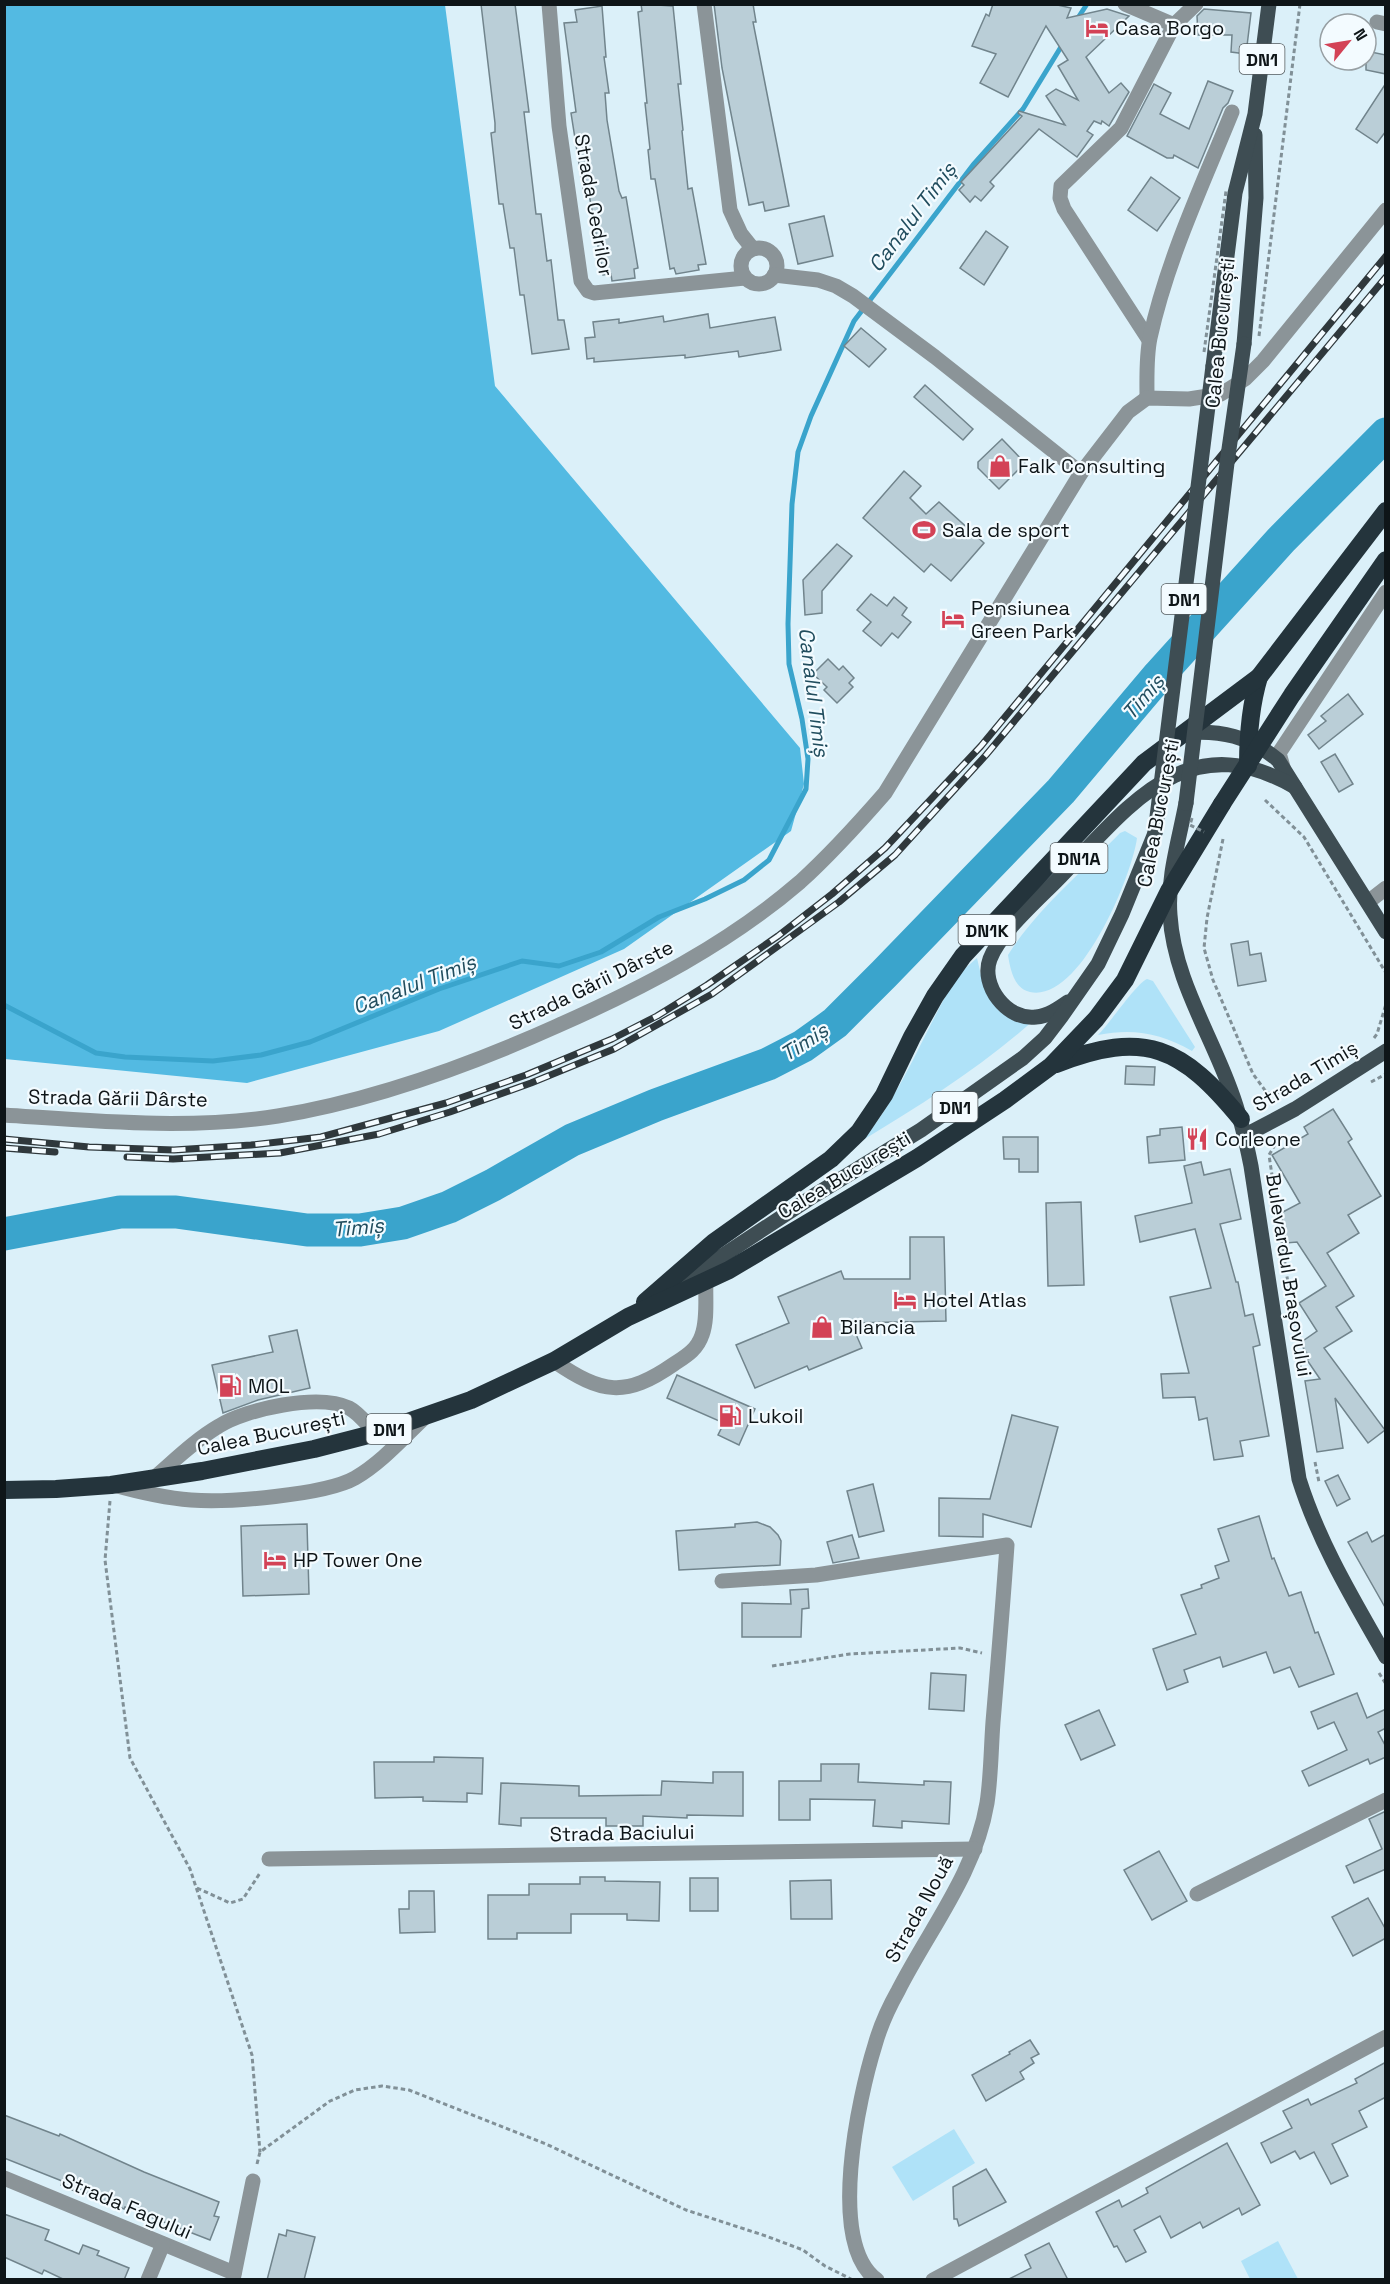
<svg xmlns="http://www.w3.org/2000/svg" width="1390" height="2284" font-family="'Space Grotesk',sans-serif">
<style>
.green{fill:#afe2f8}
.forest{fill:#53bae2}
.lines{fill:none;stroke-linecap:round;stroke-linejoin:round}
.stream{stroke:#3aa4cc;stroke-width:5}
.river{stroke:#3aa4cc;stroke-width:33}
.building{fill:#baced7;stroke:#71848c;stroke-width:1.5}
.path{stroke:#819097;stroke-width:3;stroke-dasharray:4.5 3;stroke-linecap:butt}
.minor{stroke:#8b9498;stroke-width:15}
.major{stroke:#3e4d53;stroke-width:15}
.highway{stroke:#24343c;stroke-width:18}
.rail-casing{stroke:#2f383c;stroke-width:7}
.rail{stroke:#f3fbff;stroke-width:4.5;stroke-dasharray:14;stroke-linecap:butt}
.path-bridge{stroke:#819097;stroke-width:3;stroke-dasharray:4.5 3;stroke-linecap:butt}
.major-bridge{stroke:#3e4d53;stroke-width:15}
.highway-bridge{stroke:#24343c;stroke-width:18}
.labels{text-anchor:middle;dominant-baseline:central;stroke-width:4.5;stroke-linejoin:round;paint-order:stroke}
.shield{fill:#f3fbff;stroke:#535a5d;stroke-width:1.5}
.shield-label{font-size:18px;font-weight:bold;fill:#0e1518}
.poi-label{font-size:20px;fill:#0e1518;stroke:#f3fbff;text-anchor:start}
.street-label{font-size:20px;fill:#0e1518;stroke:#f3fbff}
.water-label{font-size:21px;font-style:italic;fill:#214d5e;stroke:#f3fbff}
</style>
<rect width="100%" height="100%" fill="#dbf0f9"/>
<g class="green">
<path d="M1125,831L1137,838C1132,876 1080,1003 1030,992C1014,989 1010,968 1008,955C1037,909 1082,872 1120,833Z"/>
<path d="M977,958L983,984L1034,1020C981,1067 924,1103 863,1140C902,1093 922,1036 952,985L962,971Z"/>
<path d="M1147,979L1153,981L1195,1047L1192,1051C1161,1033 1133,1028 1098,1035C1110,1023 1136,984 1147,979Z"/>
<polygon points="954,2129 975,2163 913,2201 892,2167"/>
<polygon points="1278,2241 1298,2279 1250,2279 1241,2261"/>
</g>
<polygon class="forest" points="4,5 445,5 495,386 800,748 804,784 791,831 624,949 439,1031 247,1083 5,1059"/>
<g class="lines">
<g class="stream">
<polyline points="1076,21 1087,4"/>
<polyline points="4,1005 96,1053 125,1057 213,1061 261,1055 310,1042 439,989 522,961 559,966 601,952 659,917 705,899 744,880 769,860 806,789 808,759 802,719 789,664 788,624 792,504 798,452 811,416 854,321 973,165 1023,109 1064,42"/>
</g>
<polyline class="river" points="4,1234 120,1212 176,1212 307,1230 360,1230 403,1223 449,1207 493,1185 572,1140 656,1105 768,1064 803,1046 835,1023 884,974 1061,791 1159,675 1281,540 1386,434"/>
</g>
<g class="building">
<polygon points="481,4 515,4 529,112 524,112 536,214 541,214 547,261 551,260 558,320 564,320 569,349 532,354 524,295 520,295 514,248 510,248 503,204 499,204 491,133 495,132 495,123"/>
<polygon points="641,4 673,6 681,84 678,84 683,130 682,131 688,189 692,188 706,264 698,265 699,270 676,274 674,268 670,269 655,179 651,179 648,150 650,149 645,103 647,103 638,12 642,11"/>
<polygon points="714,4 753,4 756,22 753,22 789,206 765,211 763,202 749,205 722,68"/>
<polygon points="993,4 1053,4 1071,8 1067,18 1107,9 1129,16 1086,57 1109,93 1121,83 1129,92 1109,126 1102,121 1101,124 1094,121 1087,131 1093,135 1077,157 1039,129 990,182 994,186 981,201 975,196 970,202 959,190 964,185 961,182 1022,116 1018,113 1019,111 1065,125 1046,96 1056,89 1078,100 1058,66 1068,60 1046,26 1008,97 980,83 996,54 972,46 986,14 989,16"/>
<polygon points="602,6 606,57 604,57 609,93 605,93 607,120 619,191 622,198 626,197 638,268 634,269 635,278 612,281 611,274 603,275 588,188 583,189 571,113 576,112 564,23 577,22 575,10"/>
<polygon points="1204,9 1251,13 1246,54 1231,52 1232,35 1198,35 1197,16"/>
<polygon points="1366,51 1386,55 1386,74 1366,70"/>
<polygon points="1208,81 1233,91 1228,103 1223,108 1198,168 1174,155 1173,158 1167,158 1127,136 1154,84 1171,93 1160,114 1189,129"/>
<polygon points="1386,83 1386,131 1377,143 1356,129"/>
<polygon points="1151,177 1180,198 1157,231 1128,210"/>
<polygon points="824,216 833,256 798,264 789,224"/>
<polygon points="986,231 1008,247 984,285 960,268"/>
<polygon points="708,314 710,328 775,317 781,350 739,357 738,351 685,358 685,355 594,362 594,358 587,359 585,338 595,337 593,322 619,319 619,323 663,316 664,322"/>
<polygon points="861,328 886,349 869,367 844,346"/>
<polygon points="925,385 973,429 963,440 914,397"/>
<polygon points="1002,439 1025,463 999,489 978,468 978,462"/>
<polygon points="904,471 921,486 910,498 926,514 939,502 984,543 951,581 931,564 924,572 863,518"/>
<polygon points="837,544 852,556 822,591 822,613 805,615 803,580"/>
<polygon points="871,594 887,606 894,597 907,608 902,615 911,622 898,638 892,633 881,646 863,631 871,622 857,610"/>
<polygon points="828,659 839,670 843,666 854,678 849,683 853,687 837,703 824,690 827,687 813,674"/>
<polygon points="1348,694 1363,714 1319,749 1308,735 1326,721 1321,716"/>
<polygon points="1335,754 1353,784 1339,792 1321,762"/>
<polygon points="1248,941 1250,955 1261,953 1266,981 1238,986 1231,944"/>
<polygon points="1126,1066 1155,1067 1154,1085 1125,1084"/>
<polygon points="1333,1109 1352,1139 1348,1142 1381,1196 1348,1215 1359,1233 1327,1253 1354,1296 1336,1307 1352,1331 1324,1348 1385,1430 1368,1443 1335,1398 1343,1448 1317,1452 1305,1381 1320,1379 1307,1360 1310,1358 1300,1343 1317,1331 1299,1303 1326,1286 1297,1242 1286,1243 1281,1213 1300,1203 1272,1155 1308,1134 1304,1127"/>
<polygon points="1182,1127 1185,1160 1149,1163 1147,1137 1160,1135 1160,1129"/>
<polygon points="1003,1137 1038,1137 1038,1172 1019,1172 1019,1159 1004,1159"/>
<polygon points="1201,1162 1204,1175 1230,1169 1241,1219 1220,1224 1236,1282 1238,1282 1245,1316 1253,1314 1260,1345 1253,1347 1269,1436 1240,1441 1243,1456 1214,1460 1207,1418 1199,1420 1195,1397 1163,1398 1161,1374 1189,1373 1170,1297 1211,1288 1195,1229 1140,1242 1135,1216 1192,1203 1184,1166"/>
<polygon points="1081,1202 1084,1285 1048,1286 1046,1203"/>
<polygon points="910,1237 944,1237 946,1321 851,1323 862,1348 809,1370 807,1366 755,1388 736,1345 789,1323 778,1297 841,1271 844,1279 910,1279"/>
<polygon points="297,1330 310,1388 258,1400 223,1413 212,1365 273,1352 269,1336"/>
<polygon points="677,1375 755,1409 739,1445 718,1435 724,1423 667,1398"/>
<polygon points="1012,1415 1058,1427 1031,1527 983,1514 983,1537 939,1536 939,1498 990,1499"/>
<polygon points="1338,1475 1350,1499 1337,1506 1325,1481"/>
<polygon points="873,1484 884,1531 859,1537 847,1491"/>
<polygon points="1259,1516 1272,1559 1274,1558 1289,1596 1301,1592 1315,1633 1318,1632 1334,1674 1299,1687 1290,1667 1274,1673 1266,1652 1223,1667 1220,1657 1184,1670 1188,1682 1167,1690 1153,1649 1196,1634 1181,1595 1202,1588 1201,1585 1219,1578 1215,1566 1229,1561 1218,1529"/>
<polygon points="757,1522 770,1527 778,1535 781,1541 780,1565 679,1570 676,1531 735,1527 735,1524"/>
<polygon points="307,1524 309,1594 243,1596 241,1526"/>
<polygon points="1367,1532 1372,1542 1386,1534 1386,1609 1348,1542"/>
<polygon points="852,1535 859,1558 833,1563 827,1542"/>
<polygon points="808,1589 809,1608 802,1609 801,1637 742,1637 742,1603 791,1604 790,1590"/>
<polygon points="931,1673 966,1675 964,1711 929,1709"/>
<polygon points="1357,1693 1367,1718 1386,1709 1386,1728 1378,1732 1386,1747 1386,1757 1370,1764 1368,1759 1309,1786 1302,1771 1347,1750 1334,1722 1318,1729 1311,1712"/>
<polygon points="1099,1710 1115,1745 1081,1760 1065,1725"/>
<polygon points="434,1757 483,1758 482,1794 467,1793 467,1802 423,1801 423,1797 375,1798 374,1762 434,1762"/>
<polygon points="821,1764 859,1764 858,1782 924,1785 924,1781 951,1782 949,1824 902,1821 902,1828 873,1826 875,1800 810,1799 810,1820 779,1820 779,1781 821,1781"/>
<polygon points="713,1772 743,1772 743,1816 687,1815 687,1818 643,1816 643,1826 606,1826 606,1818 521,1818 521,1826 499,1824 501,1783 579,1786 579,1796 661,1795 662,1781 713,1783"/>
<polygon points="1386,1811 1386,1869 1354,1883 1346,1866 1382,1849 1369,1819"/>
<polygon points="1159,1851 1187,1901 1152,1920 1124,1870"/>
<polygon points="580,1877 605,1877 605,1881 660,1882 659,1921 627,1920 627,1914 571,1914 571,1933 517,1933 517,1939 488,1939 488,1895 529,1895 529,1884 580,1884"/>
<rect x="690" y="1878" width="28" height="33"/>
<polygon points="831,1880 832,1919 791,1919 790,1881"/>
<polygon points="409,1891 434,1891 435,1932 400,1933 399,1909 409,1909"/>
<polygon points="1368,1898 1386,1930 1386,1938 1353,1956 1332,1917"/>
<polygon points="1030,2040 1039,2054 1031,2058 1034,2063 1020,2072 1024,2079 986,2101 972,2075 1010,2054 1009,2052"/>
<polygon points="1386,2062 1386,2097 1359,2111 1367,2127 1332,2144 1348,2176 1331,2184 1314,2152 1300,2159 1295,2151 1271,2163 1261,2143 1292,2128 1283,2111 1308,2099 1311,2105 1357,2083 1355,2079"/>
<polygon points="4,2115 59,2136 60,2134 144,2172 219,2202 214,2216 219,2217 210,2240 125,2207 124,2209 80,2190 79,2193 61,2185 62,2181 4,2158"/>
<polygon points="1227,2143 1260,2205 1242,2215 1239,2208 1203,2228 1200,2222 1171,2238 1160,2216 1134,2230 1146,2252 1126,2262 1117,2246 1114,2247 1096,2212 1119,2200 1122,2207 1148,2193 1146,2188"/>
<polygon points="986,2169 1006,2202 959,2226 957,2219 954,2219 953,2187"/>
<polygon points="4,2214 49,2230 45,2240 79,2254 83,2245 99,2251 97,2255 129,2268 124,2280 65,2280 44,2270 42,2274 4,2257"/>
<polygon points="287,2230 315,2237 304,2280 267,2280 279,2234 286,2236"/>
<polygon points="1049,2243 1068,2280 1007,2280 1031,2268 1025,2255"/>
</g>
<g class="lines">
<g class="path">
<polyline points="1265,800 1304,837 1386,973"/>
<polyline points="1223,839 1207,918 1204,948 1213,980 1253,1074 1267,1093 1282,1094 1290,1091"/>
<polyline points="1374,1038 1377,1034 1386,1004"/>
<polyline points="1371,1082 1386,1074"/>
<polyline points="1279,1138 1269,1155 1302,1378"/>
<polyline points="1315,1462 1319,1482"/>
<polyline points="110,1501 105,1560 130,1758 190,1869 252,2055 260,2152"/>
<polyline points="772,1666 850,1654 960,1648 982,1653"/>
<polyline points="1379,1673 1386,1684"/>
<polyline points="197,1888 230,1903 243,1899 260,1873"/>
<polyline points="257,2164 260,2152 330,2101 355,2090 382,2086 409,2090 546,2144 686,2210 766,2236 803,2250 825,2266 853,2280"/>
</g>
<g class="minor">
<polyline points="549,4 559,126 581,281 588,291 594,293 745,278"/>
<polyline points="704,4 730,210 741,234 753,249"/>
<polyline points="1125,4 1174,25"/>
<polyline points="1377,22 1386,24"/>
<circle cx="759" cy="266" r="18"/>
<polyline points="774,275 818,280 836,286 853,296 935,357 1081,473"/>
<polyline points="1149,340 1064,209 1060,198 1061,186 1121,128 1174,25 1196,4"/>
<path d="M1147,398C1147,379 1146,357 1150,338C1167,260 1202,186 1232,112"/>
<polyline points="1283,767 1279,753 1386,592"/>
<polyline points="1368,902 1386,888"/>
<path d="M4,1115C95,1121 188,1130 278,1116C375,1100 468,1066 557,1026C643,988 728,944 800,882C831,854 858,824 885,793L1081,473L1128,412L1147,398L1189,399L1221,394L1245,379L1263,361L1386,210"/>
<path d="M554,1361C602,1394 625,1398 674,1364C686,1356 697,1350 702,1335C708,1319 705,1297 706,1280"/>
<path d="M154,1478C175,1460 195,1440 219,1426C246,1409 319,1393 349,1408C359,1413 368,1426 376,1433"/>
<path d="M114,1485C139,1492 165,1498 191,1500C227,1503 325,1495 355,1478C381,1463 403,1438 424,1418"/>
<path d="M722,1581L816,1575L1007,1545C1003,1604 998,1663 993,1722C991,1749 991,1777 987,1803C975,1874 930,1928 898,1991C889,2007 880,2027 875,2045C859,2096 826,2244 877,2280"/>
<polyline points="269,1859 975,1849"/>
<polyline points="1197,1894 1386,1800"/>
<polyline points="4,2178 234,2273"/>
<polyline points="148,2280 163,2244"/>
<polyline points="233,2280 253,2181"/>
<polyline points="933,2280 1386,2037"/>
</g>
<g class="major">
<polyline points="1244,344 1256,198 1255,135"/>
<polyline points="1213,366 1235,193 1255,114 1269,4"/>
<path d="M1184,733C1221,730 1249,736 1278,760L1386,932"/>
<path d="M1186,803C1179,840 1167,878 1170,915C1174,979 1210,1032 1231,1091C1240,1115 1246,1141 1251,1166L1299,1479C1319,1543 1353,1599 1386,1657"/>
<path d="M1068,1002C1058,1009 1048,1016 1036,1017C1007,1021 980,985 990,959C1000,932 1041,897 1061,876C1131,804 1187,725 1295,787"/>
<polyline points="1244,1136 1295,1109 1386,1051"/>
<polyline points="666,1293 815,1195 921,1130 1023,1058 1045,1038 1061,1017 1098,964 1122,914 1155,833"/>
</g>
<g class="highway">
<path d="M1248,766C1248,735 1250,707 1259,677"/>
<path d="M1056,1064C1145,1029 1182,1047 1241,1119"/>
<polyline points="645,1302 714,1242 831,1159 859,1132 884,1095 912,1037 935,996 963,956 1144,763 1259,677 1386,511"/>
<polyline points="4,1490 56,1489 111,1485 202,1471 314,1449 376,1433 471,1400 554,1361 628,1317 729,1270 917,1158 1005,1100 1051,1066 1096,1019 1125,980 1169,891 1222,804"/>
</g>
<g class="rail-casing">
<g id="rail">
<polyline points="4,1139 89,1147 174,1150 251,1145 321,1137 446,1103 526,1075 612,1039 657,1016 707,985 778,936 832,894 885,848 981,746 1386,256"/>
<polyline points="4,1148 55,1152"/>
<polyline points="127,1157 173,1159 280,1153 379,1134 450,1112 531,1083 614,1049 712,994 839,902 895,855 986,755 1386,277"/>
</g>
</g>
<use href="#rail" class="rail"/>
<g class="path-bridge">
<polyline points="1259,336 1300,4"/>
<polyline points="1204,352 1226,191"/>
<polyline points="1192,818 1190,825 1204,832"/>
</g>
<g class="major-bridge">
<polyline points="1186,803 1227,463 1244,344"/>
<polyline points="1155,833 1213,366"/>
</g>
<polyline class="highway-bridge" points="1222,804 1292,695 1386,560"/>
</g>
<defs>
<g id="hotel-bare" transform="scale(1.8)"><path d="M-6-4.5h1.5V1H6V5H4.5V3h-9V5H-6ZM-4 0a1.8 1.8 0 1 1 3.6 0ZM.5 0V-2.5h3Q6-2.5 6 0Z" fill="#d34256" stroke="#f3fbff" stroke-width="2.5" paint-order="stroke"/></g>
<g id="shop-bare" transform="scale(1.8)"><path d="M-5-2.5h2.3a2.7 3.5 0 0 1 5.4 0H5L5.5 6h-11ZM-1.5-2.5h3a1.5 2.3 0 0 0-3 0Z" fill="#d34256" stroke="#f3fbff" stroke-width="2.5" paint-order="stroke"/></g>
<g id="stadium-bare" transform="scale(1.8)"><path d="M0-5a6.5 5 0 1 0 0 10a6.5 5 0 1 0 0-10ZM-3.5-1.8h7v3.6h-7Z" fill="#d34256" stroke="#f3fbff" stroke-width="2.5" paint-order="stroke"/></g>
<g id="restaurant-bare" transform="scale(1.8)"><path d="M-5-6h1v4h1v-4h1v4h1v-4h1v5L-1.5 .5V6h-2V.5L-5-1ZM5-6V6H3V1.5H1.5Q1.5-4 5-6Z" fill="#d34256" stroke="#f3fbff" stroke-width="2.5" paint-order="stroke"/></g>
<g id="fuel-bare" transform="scale(1.8)"><path d="M-5.5-6h7V0h2V4h1.3V-2.5L3-4.5l.8-.8L6-3V5H2.5V1h-1V6h-7ZM-4.2-4.7v3.2H.2V-4.7Z" fill="#d34256" stroke="#f3fbff" stroke-width="2.5" paint-order="stroke"/></g>
</defs>
<g fill-rule="evenodd">
<use href="#hotel-bare" x="1097" y="28"/>
<use href="#shop-bare" x="1000" y="466"/>
<use href="#stadium-bare" x="924" y="530"/>
<use href="#hotel-bare" x="953" y="619"/>
<use href="#restaurant-bare" x="1197" y="1139"/>
<use href="#hotel-bare" x="905" y="1300"/>
<use href="#shop-bare" x="822" y="1327"/>
<use href="#fuel-bare" x="230" y="1386"/>
<use href="#fuel-bare" x="730" y="1416"/>
<use href="#hotel-bare" x="275" y="1560"/>
</g>
<g class="labels">
<g class="shield">
<rect x="1239.5" y="44" width="45" height="30" rx="4.5"/>
<rect x="1161.5" y="584" width="45" height="30" rx="4.5"/>
<rect x="1050.5" y="843" width="57" height="30" rx="4.5"/>
<rect x="958.5" y="915" width="57" height="30" rx="4.5"/>
<rect x="932.5" y="1092" width="45" height="30" rx="4.5"/>
<rect x="366.5" y="1414" width="45" height="30" rx="4.5"/>
</g>
<g class="shield-label">
<text x="1262" y="59">DN1</text>
<text x="1184" y="599">DN1</text>
<text x="1079" y="858">DN1A</text>
<text x="987" y="930">DN1K</text>
<text x="955" y="1107">DN1</text>
<text x="389" y="1429">DN1</text>
</g>
<g class="poi-label">
<text x="1115" y="28">Casa Borgo</text>
<text x="1018" y="466">Falk Consulting</text>
<text x="942" y="530">Sala de sport</text>
<text x="971" y="608">Pensiunea<tspan x="971" dy="23">Green Park</tspan></text>
<text x="1215" y="1139">Corleone</text>
<text x="923" y="1300">Hotel Atlas</text>
<text x="840" y="1327">Bilancia</text>
<text x="248" y="1386">MOL</text>
<text x="748" y="1416">Lukoil</text>
<text x="293" y="1560">HP Tower One</text>
</g>
<g class="street-label">
<text transform="translate(594 205) rotate(80)">Strada Cedrilor</text>
<text transform="translate(1220 333) rotate(-84)">Calea București</text>
<text transform="translate(1158 813) rotate(-79)">Calea București</text>
<text transform="translate(591 985) rotate(-26)">Strada Gării Dârste</text>
<text transform="translate(1305 1076) rotate(-31)">Strada Timiș</text>
<text transform="translate(118 1098) rotate(1)">Strada Gării Dârste</text>
<text transform="translate(844 1175) rotate(-31)">Calea București</text>
<text transform="translate(1289 1275) rotate(81)">Bulevardul Brașovului</text>
<text transform="translate(271 1433) rotate(-12)">Calea București</text>
<text transform="translate(622 1833) rotate(-1)">Strada Baciului</text>
<text transform="translate(919 1909) rotate(-61)">Strada Nouă</text>
<text transform="translate(127 2206) rotate(23)">Strada Fagului</text>
</g>
<g class="water-label">
<text transform="translate(912 217) rotate(-53)">Canalul Timiș</text>
<text transform="translate(814 692) rotate(83)">Canalul Timiș</text>
<text transform="translate(1143 697) rotate(-49)">Timiș</text>
<text transform="translate(414 984) rotate(-21)">Canalul Timiș</text>
<text transform="translate(804 1042) rotate(-33)">Timiș</text>
<text transform="translate(358 1227) rotate(-5)">Timiș</text>
</g>
</g>
<rect width="1390" height="2284" fill="none" stroke="#0e1518" stroke-width="12"/>
<g transform="translate(1348 42) rotate(60)"><circle r="28" fill="#f3fbff" stroke="#979fa3" stroke-width="1.5"/>
<path d="M0-4.5L10 22L0 15L-10 22Z" fill="#d34256"/>
<text y="-9" font-size="16" font-weight="bold" text-anchor="middle" fill="#0e1518">N</text>
</g>
</svg>
